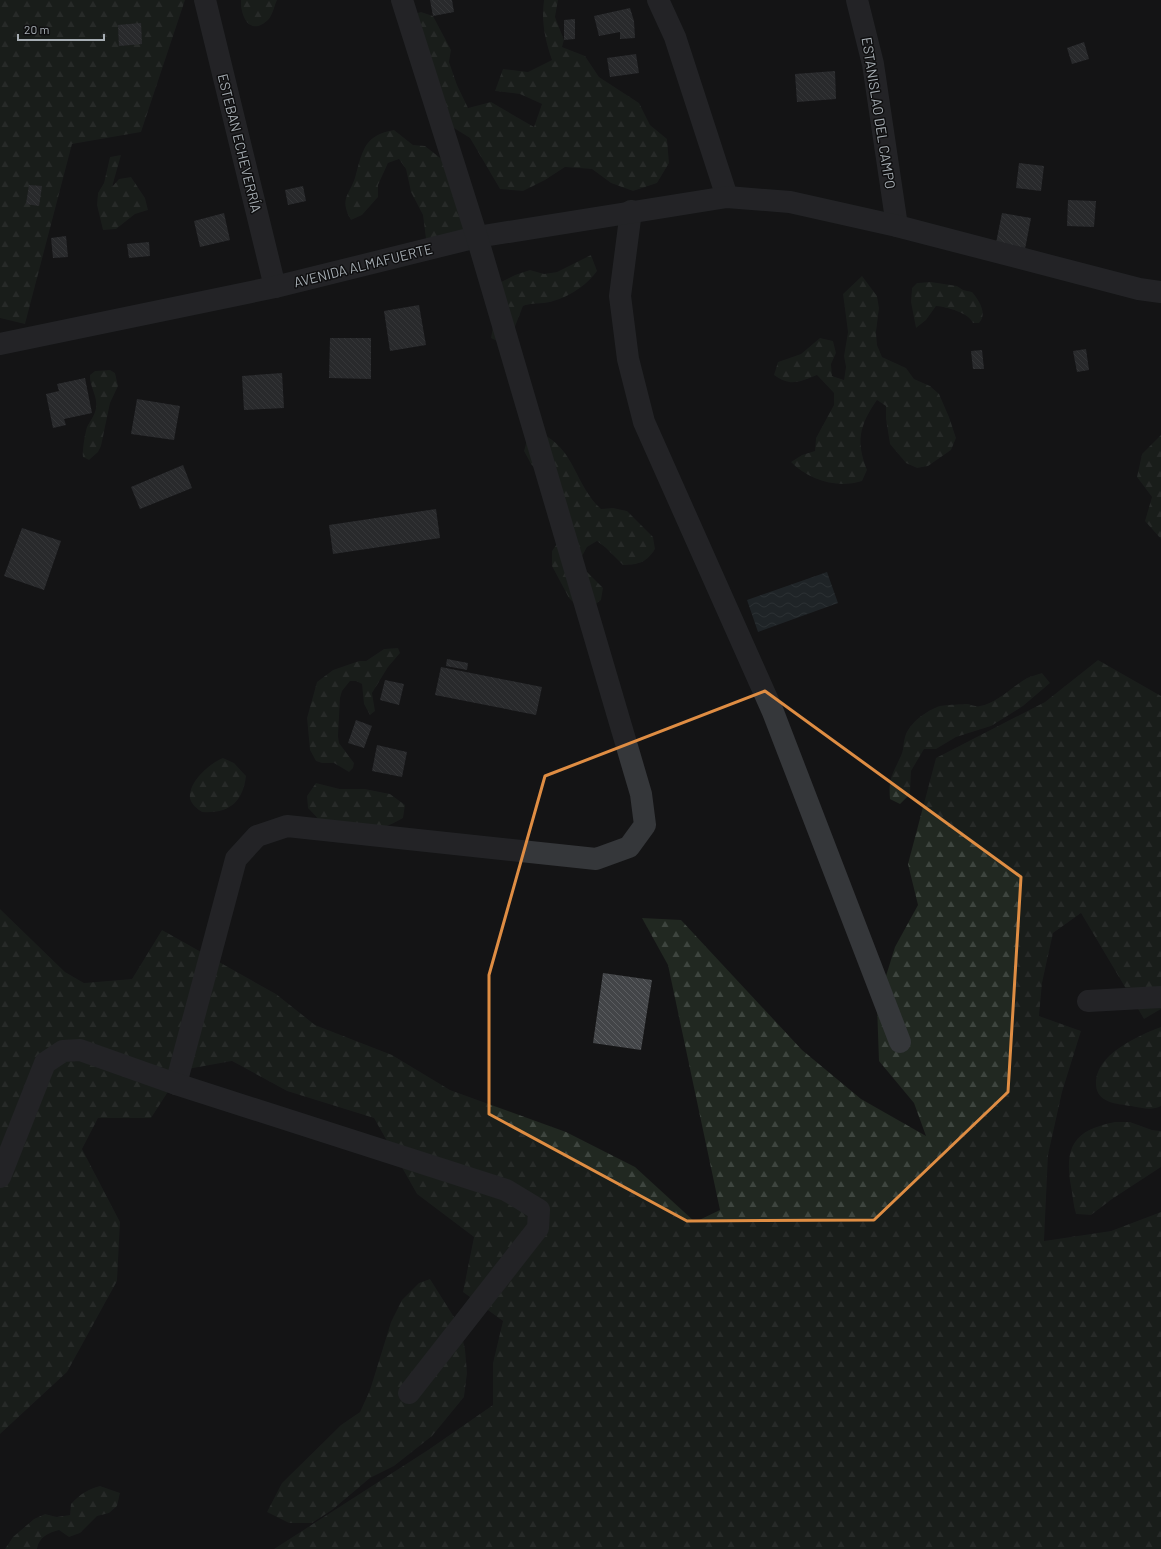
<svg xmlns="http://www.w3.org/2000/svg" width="1161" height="1549" font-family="Barlow,sans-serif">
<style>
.forest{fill:url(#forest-firs)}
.water{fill:url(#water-waves)}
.building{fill:url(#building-back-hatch)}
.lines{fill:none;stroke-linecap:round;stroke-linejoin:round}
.minor{stroke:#35373a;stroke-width:22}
.marked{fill:none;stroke:#df8d43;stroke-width:3;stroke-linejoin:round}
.labels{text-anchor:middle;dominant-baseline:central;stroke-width:3;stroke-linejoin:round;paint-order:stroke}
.street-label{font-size:14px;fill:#a7aeb4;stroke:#0f0f10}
</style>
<defs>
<pattern id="forest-firs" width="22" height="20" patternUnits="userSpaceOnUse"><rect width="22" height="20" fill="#212821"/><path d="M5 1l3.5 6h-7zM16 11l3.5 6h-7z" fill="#3e453f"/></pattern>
<pattern id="water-waves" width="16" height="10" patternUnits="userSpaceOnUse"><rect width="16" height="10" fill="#2e393d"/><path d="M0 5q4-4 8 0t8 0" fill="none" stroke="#495357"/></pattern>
<pattern id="building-back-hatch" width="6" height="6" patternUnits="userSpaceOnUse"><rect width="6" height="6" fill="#434548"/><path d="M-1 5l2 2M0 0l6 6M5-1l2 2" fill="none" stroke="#5b5d60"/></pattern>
</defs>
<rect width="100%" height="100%" fill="#141415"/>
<g class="forest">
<polygon points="0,0 185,0 141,132 72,144 25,324 0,318"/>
<path d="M241,0H277C274,6 273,15 268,20C250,37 240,16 241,0Z"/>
<path d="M544,0H558L555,17L564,40L562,47L585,56L599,77L639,103L650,125L667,139L669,163L657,183L633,191L611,183L592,169L565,167L545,180L523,191L500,189L470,138L449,125L410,15L421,12L433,16L451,50L449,62L457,85L468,108L491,102L534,127L542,104L520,94L495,91L503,69L528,72L552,60C545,40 541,22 544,0Z"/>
<path d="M394,130L413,145L425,146L444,161L464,228L457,239H426L423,215L411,192L406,169L399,159L388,163L378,185V197L362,215L351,220C338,197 351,195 356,174C363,149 365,135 394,130Z"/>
<polygon points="121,155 112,187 119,179 131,177 145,198 148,210 135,214 116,229 103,230 97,205 98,193 104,183 110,157"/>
<path d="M591,255L597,271C587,286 563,301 544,303C536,304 531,303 523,306L514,329L497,341L491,338L501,282L515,275L530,270L544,274L557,272Z"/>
<path d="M862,276L877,296L879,308L876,332L877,345L882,357L906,368L914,379L930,386L939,394L949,417L956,438L951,450L928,466L917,468L906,463L890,444L886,419V406L877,400C859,426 856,441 867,470L862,481C838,489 808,480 791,462L802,455L815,451L816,438L834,405V393L817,375C800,382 790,387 774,375L778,362L801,354L820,338L833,341L836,353L831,364L832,376L844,380L846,367L844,356L848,332L843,294Z"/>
<path d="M931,282L957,286L963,290L972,292C979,300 988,314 979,323H973C969,313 947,307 936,306L926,320L916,328L911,302L912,288L917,283Z"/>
<path d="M110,370L115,373L118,386L110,403L101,446L98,452L89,460L83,457C82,451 85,433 87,427C90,421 95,415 96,408C98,396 89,386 90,375L95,371Z"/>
<path d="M539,432C576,449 574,484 601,509L613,508L627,511L653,537L655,549C647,562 639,565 623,565L606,548L597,541L587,547L581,558L586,571L603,588L601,600L589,609L577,606L569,598L552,566V551L559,541L540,473L531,464L524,451L527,440Z"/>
<polygon points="1161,435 1161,539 1145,521 1152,497 1137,477 1142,454"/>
<polygon points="398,648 400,653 388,667 372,693 375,711 370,715 364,704 362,684 356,681 350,681 342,691 340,698 338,736 339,743 354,763 353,768 349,772 334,763 322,763 316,761 310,750 307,718 317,682 333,670 359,661 366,661 384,649"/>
<polygon points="1098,660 1161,696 1161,1009 1144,1019 1081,913 1053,933 1042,983 1039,1016 1081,1031 1062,1092 1048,1155 1044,1241 1111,1231 1161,1212 1161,1549 274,1549 428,1450 493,1405 493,1363 503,1321 463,1292 474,1237 417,1194 374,1118 287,1091 232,1061 182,1070 151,1118 98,1118 82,1149 120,1222 117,1281 67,1372 0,1434 0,909 65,972 84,983 132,979 162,930 276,994 315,1025 392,1055 450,1090 566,1132 635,1167 695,1222 720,1210 668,965 642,918 681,920 802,1050 861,1099 926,1136 914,1103 879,1061 877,1005 895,947 918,905 908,864 936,758 1045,702"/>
<path d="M1042,673L1050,683L1023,706L991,726L956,737L936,749H924L911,771L910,794L900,804L890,799C888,775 894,773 902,753C904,748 903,742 905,737C909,723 927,710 940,706C943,705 965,704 968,704C972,705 976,707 980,706C997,703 1012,687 1027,678C1031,676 1037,675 1042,673Z"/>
<path d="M223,758L234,763L246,776C243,802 229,814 202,812C197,809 191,804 190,798C188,782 210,763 223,758Z"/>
<path d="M316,783L340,789H365L390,794L405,805L403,818C373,836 356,829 324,825L308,808L307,796Z"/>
<path d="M1161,1027V1106C1152,1111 1142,1108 1131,1106C1117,1104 1097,1103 1096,1085C1094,1055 1137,1036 1161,1027Z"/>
<path d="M1115,1122H1130L1152,1130L1161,1131V1167L1112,1199L1091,1215L1076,1214C1073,1205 1073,1196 1071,1187C1064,1146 1074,1130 1115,1122Z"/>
<polygon points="430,1279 459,1325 465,1349 467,1373 464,1397 432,1436 394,1466 370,1478 332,1510 312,1523 289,1523 267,1512 282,1483 341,1425 360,1412 370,1390 391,1322 402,1300 419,1283"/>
<path d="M100,1486L120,1493L117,1506L109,1513L97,1516L80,1533L69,1537L59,1530C48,1533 39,1537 37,1549H5L13,1537L34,1519L45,1514L57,1517L70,1515L71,1504C80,1494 88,1489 100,1486Z"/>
</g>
<polygon class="water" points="827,572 838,603 758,632 747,600"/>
<g class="building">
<polygon points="430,0 452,0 454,12 433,16"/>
<polygon points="630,8 634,21 635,38 620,39 620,32 599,36 594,16"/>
<polygon points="575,19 575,39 564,40 564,20"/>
<polygon points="141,23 142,44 119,46 118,25"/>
<polygon points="1084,42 1089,59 1072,64 1067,48"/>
<polygon points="636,54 639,73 610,77 607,58"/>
<polygon points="835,71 836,99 797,102 795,74"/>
<polygon points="1019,163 1044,166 1041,191 1016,188"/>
<polygon points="29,185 42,186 39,206 26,204"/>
<polygon points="303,186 306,201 288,205 285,190"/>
<polygon points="1068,200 1096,201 1094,227 1067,226"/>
<polygon points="224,213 230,240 200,247 194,221"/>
<polygon points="1002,213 1031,218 1025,249 996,243"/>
<polygon points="66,236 68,257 53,258 51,238"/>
<polygon points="149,242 150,256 129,258 127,244"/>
<polygon points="419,305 426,345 390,351 384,311"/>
<polygon points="330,338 371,338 371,379 329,378"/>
<polygon points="1086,349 1089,370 1077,372 1073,351"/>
<polygon points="982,350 984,369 973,369 971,351"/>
<polygon points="282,373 284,408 244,410 242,376"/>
<polygon points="85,378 92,413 64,419 66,425 53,428 46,394 59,391 57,384"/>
<polygon points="137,399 180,406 174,440 131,434"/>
<polygon points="183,465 192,488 140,509 131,487"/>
<polygon points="436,509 440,538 333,554 329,525"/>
<polygon points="22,528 61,541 44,590 4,576"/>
<polygon points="447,659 468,663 467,670 446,666"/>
<polygon points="441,667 542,687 536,715 435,695"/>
<polygon points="385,680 404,684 399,705 380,700"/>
<polygon points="356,720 372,726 364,748 348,743"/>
<polygon points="377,745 407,752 402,777 372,771"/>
<polygon points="603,973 652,980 641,1050 593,1043"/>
</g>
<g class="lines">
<g class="minor">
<polyline points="205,0 275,287"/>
<polyline points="658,0 675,37 727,197"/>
<polyline points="857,0 873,64 897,226"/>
<polyline points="631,211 620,296 628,359 644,422 773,712 900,1042"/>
<polyline points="0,344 275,287 477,237 727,197 790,202 897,226 1139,289 1161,292"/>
<polyline points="1088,1001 1161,997"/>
<polyline points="176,1084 236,859 257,836 287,826 596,859 629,847 645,825 641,794 477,237 402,0"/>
<polyline points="0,1177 45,1063 63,1051 80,1050 176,1084 506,1190 539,1210 538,1228 409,1393"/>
</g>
</g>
<path d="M0 0H1161V1549H0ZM765,691L1021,877L1008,1092L874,1220L687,1221L489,1114V975L545,776Z" fill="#141415" fill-opacity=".55" fill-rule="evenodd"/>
<path class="marked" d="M765,691L1021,877L1008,1092L874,1220L687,1221L489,1114V975L545,776Z"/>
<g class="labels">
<g class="street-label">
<text transform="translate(879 113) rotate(81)">ESTANISLAO DEL CAMPO</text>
<text transform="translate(240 143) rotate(76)">ESTEBAN ECHEVERRÍA</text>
<text transform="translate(363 265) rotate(-14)">AVENIDA ALMAFUERTE</text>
</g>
</g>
<path d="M18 34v6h86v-6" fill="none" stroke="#a7aeb4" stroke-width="2"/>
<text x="24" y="34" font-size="12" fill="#a7aeb4" stroke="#0f0f10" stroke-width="3" paint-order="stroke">20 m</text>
</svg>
